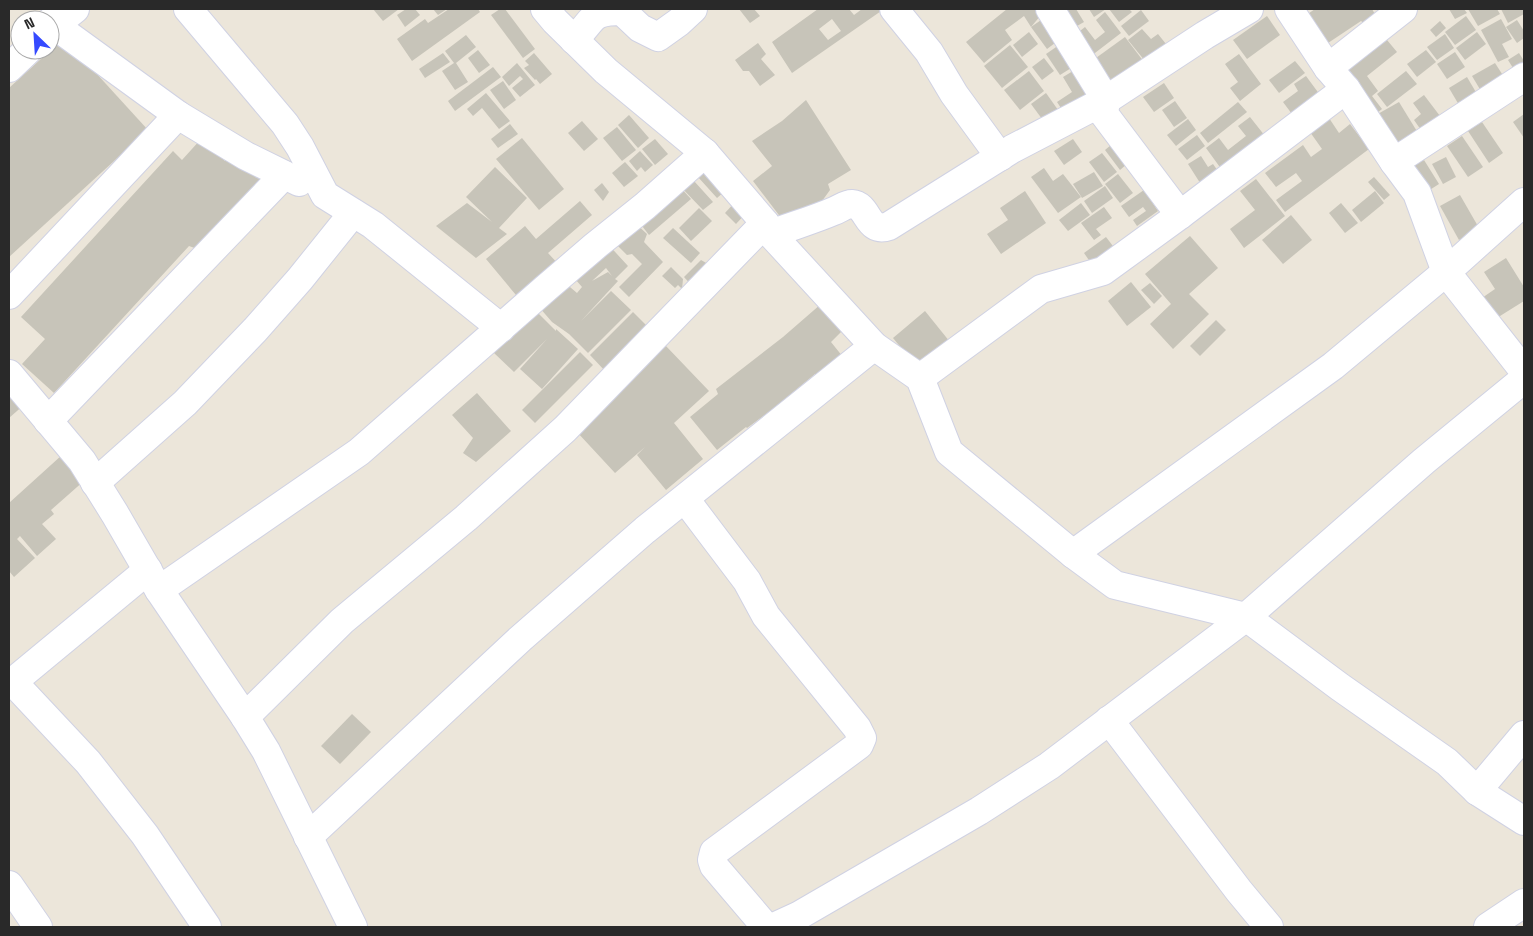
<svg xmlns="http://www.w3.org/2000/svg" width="1533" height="936" font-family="'Space Grotesk',sans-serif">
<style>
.building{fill:#c7c4b9;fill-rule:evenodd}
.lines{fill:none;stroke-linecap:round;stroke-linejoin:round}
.minor-casing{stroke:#d0d2e3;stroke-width:30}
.minor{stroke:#fff;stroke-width:28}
</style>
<rect width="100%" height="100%" fill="#ece6da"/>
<g class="building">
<polygon points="373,9 399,9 383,21"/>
<polygon points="406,9 415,9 420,15 405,27 397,15"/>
<polygon points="433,9 447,9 438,15"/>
<polygon points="449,9 478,9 480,12 412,61 397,39 425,19 428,23"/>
<polygon points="500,9 505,9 535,49 523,58 491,15"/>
<polygon points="739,9 754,9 760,16 750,23"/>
<path d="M818,9H849L854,15L862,9H884L792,73L772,42ZM832,19L841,31L828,40L819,29Z"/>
<polygon points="1007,9 1036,9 1041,15 1031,27 1024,16 1005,30 1012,40 984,63 966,42"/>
<polygon points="1057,9 1076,9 1084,22 1070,30"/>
<polygon points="1089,9 1106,9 1094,17"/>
<polygon points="1109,9 1129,9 1132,12 1119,22"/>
<polygon points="1315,9 1372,9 1376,16 1365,24 1361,21 1325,45 1305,16"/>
<polygon points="1449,9 1464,9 1467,13 1455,19"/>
<polygon points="1468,9 1497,9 1500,14 1478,26"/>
<polygon points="1501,9 1524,9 1524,14 1508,23"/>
<polygon points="1141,10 1149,21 1129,36 1121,26"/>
<polygon points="1105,12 1121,33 1091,56 1075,35 1085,27 1095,40 1105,32 1096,20"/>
<polygon points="1267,16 1280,35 1247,59 1233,40"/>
<polygon points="1466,16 1476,30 1455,45 1445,32"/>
<polygon points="1044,18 1059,40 1047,49 1031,27"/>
<polygon points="1501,19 1512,39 1502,44 1509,57 1498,62 1481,30"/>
<polygon points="1517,20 1524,31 1524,38 1517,43 1506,27"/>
<polygon points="1440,21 1446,28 1436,37 1430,30"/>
<polygon points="1142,29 1151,39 1158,34 1166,44 1145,61 1128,40"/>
<polygon points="1029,32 1038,44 1022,57 1013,45"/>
<polygon points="1477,32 1486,44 1465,60 1456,48"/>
<polygon points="1445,34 1454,48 1437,60 1427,47"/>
<polygon points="466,35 476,47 456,63 468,82 455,90 442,71 454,63 445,51"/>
<polygon points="1125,37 1144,62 1108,89 1089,63"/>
<polygon points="64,38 148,130 9,257 9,88"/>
<polygon points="1387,40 1397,52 1367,76 1378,91 1372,96 1382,109 1372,117 1340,76"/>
<polygon points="758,43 766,54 761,59 775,75 760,86 749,71 743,71 735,60"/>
<polygon points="1062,43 1076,65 1060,75 1046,54"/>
<polygon points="1010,45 1028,67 1002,88 984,66"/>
<polygon points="478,50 490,65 479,73 468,58"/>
<polygon points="1426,50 1436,62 1417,77 1407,64"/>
<polygon points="1455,52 1465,67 1447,79 1437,64"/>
<polygon points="443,53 450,62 425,78 419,69"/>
<polygon points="534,53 552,74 540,84 536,79 535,80 524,68 529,65 525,61"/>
<polygon points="1519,53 1524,61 1513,68 1508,60"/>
<polygon points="1239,54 1261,84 1240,101 1230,88 1238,82 1225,64"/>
<polygon points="1044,58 1054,71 1042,80 1032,67"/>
<polygon points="1295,61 1305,73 1279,93 1269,80"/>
<polygon points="517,63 535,85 520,97 512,88 523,79 520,76 509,86 502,77"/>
<polygon points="1495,63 1504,77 1481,91 1472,76"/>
<polygon points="493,67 501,77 455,111 448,101"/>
<polygon points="1078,68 1095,93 1065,114 1057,102 1072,92 1063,77"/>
<polygon points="1029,71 1044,91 1020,110 1004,90"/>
<polygon points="1406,71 1417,84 1387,107 1377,94"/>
<polygon points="1306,76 1320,95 1292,114 1283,102 1298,91 1294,84"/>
<polygon points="1467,77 1477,94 1459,105 1449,88"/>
<polygon points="503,81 516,100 504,109 490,90"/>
<polygon points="1164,83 1174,98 1154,112 1143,97"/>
<polygon points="486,93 510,121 499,129 482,108 473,116 467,109"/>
<polygon points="1046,93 1063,117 1048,127 1031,104"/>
<polygon points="1424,95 1440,116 1421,130 1414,120 1421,114 1413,103"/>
<polygon points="806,100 851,170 828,184 830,190 822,201 788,227 753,181 772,166 752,141 782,121"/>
<polygon points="1175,101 1187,118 1174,127 1162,110"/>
<polygon points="1238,102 1247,112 1208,143 1200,133"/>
<polygon points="1399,102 1418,133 1394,147 1376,115"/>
<polygon points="1524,114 1524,138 1513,122"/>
<polygon points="629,115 649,138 638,148 618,125"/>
<polygon points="1250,117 1265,136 1222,170 1206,148 1219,138 1228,150 1246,136 1238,126"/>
<polygon points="1329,118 1339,133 1350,124 1369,149 1285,212 1276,200 1302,181 1296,173 1276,187 1265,173 1303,145 1311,157 1322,149 1310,132"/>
<polygon points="1188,119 1196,130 1176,146 1167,135"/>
<polygon points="582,121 598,139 584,151 568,133"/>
<polygon points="1482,122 1503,153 1489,163 1468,131"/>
<polygon points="510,124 518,134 498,148 491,139"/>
<polygon points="617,127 636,150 622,161 603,138"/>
<polygon points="1197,135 1205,146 1187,160 1178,149"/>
<polygon points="1462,136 1483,167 1468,177 1447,146"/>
<polygon points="522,138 564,189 539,210 496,159"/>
<polygon points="201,139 225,161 234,152 264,180 200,250 189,246 54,393 22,364 45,339 21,317 173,151 182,160"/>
<polygon points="655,139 668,154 655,165 642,149"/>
<polygon points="1073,139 1082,152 1064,165 1054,151"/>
<polygon points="1111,145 1127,164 1120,170 1105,150"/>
<polygon points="640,151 653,165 645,172 641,167 637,171 629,161"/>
<polygon points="1102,153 1117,172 1104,182 1089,162"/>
<polygon points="1201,156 1208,167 1213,164 1220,174 1202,186 1188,164"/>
<polygon points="1446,157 1456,177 1443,184 1432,164"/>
<polygon points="1424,160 1439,184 1425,193 1410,168"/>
<polygon points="625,162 638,176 624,187 612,173"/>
<polygon points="702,166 725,191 717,198 698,177 694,181 713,202 703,210 680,186"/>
<polygon points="495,167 527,198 499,228 507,234 476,258 436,226 467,203 492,222 466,197"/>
<polygon points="1044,168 1053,181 1063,174 1081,197 1058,213 1031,177"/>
<polygon points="1094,172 1103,186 1082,198 1073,184"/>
<polygon points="1118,174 1133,193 1120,203 1105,184"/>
<polygon points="1374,177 1390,195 1384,200 1368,182"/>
<polygon points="1256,179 1285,216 1244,248 1230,229 1255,210 1240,191"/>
<polygon points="602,183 609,192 603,201 594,190"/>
<polygon points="1105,186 1113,198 1092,213 1084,201"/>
<polygon points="680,187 691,199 649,235 639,222"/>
<polygon points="1144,190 1158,211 1137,226 1133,220 1146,211 1143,207 1129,217 1121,206"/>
<polygon points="1025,191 1046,223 1001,254 987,234 1008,220 1000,208"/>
<polygon points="1375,191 1384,203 1361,222 1352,210"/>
<polygon points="1460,195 1479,228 1459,240 1440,206"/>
<polygon points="580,201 592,215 548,253 561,267 521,301 486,259 525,226 536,239"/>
<polygon points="736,201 747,212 736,224 725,213"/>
<polygon points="1081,203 1090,215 1068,231 1059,220"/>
<polygon points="1341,203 1358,223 1345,233 1329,213"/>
<polygon points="1104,207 1112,218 1096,229 1101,235 1094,240 1081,223"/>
<polygon points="699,208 712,221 691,241 679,228"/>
<polygon points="1291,215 1312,240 1283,264 1262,240"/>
<polygon points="635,223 647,234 644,242 663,262 629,297 619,287 642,264 632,254 627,255 615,243"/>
<polygon points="673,228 700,253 691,263 663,238"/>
<polygon points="1190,236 1218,268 1189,294 1209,314 1173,349 1150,324 1171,304 1145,274"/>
<polygon points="1106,237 1116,250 1093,266 1084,253"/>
<path d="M605,241L628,266L615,279L618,281L581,321L611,291L631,310L588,353L569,334L552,322L539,307L564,282L577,293L582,287L570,273ZM606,268L612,276L608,272L592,281Z"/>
<polygon points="1506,258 1524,287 1524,301 1492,321 1479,300 1495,289 1484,272"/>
<polygon points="701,260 715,268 695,289 684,277"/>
<polygon points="671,267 683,279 682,289 678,285 675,288 662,276"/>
<polygon points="1131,282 1151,307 1127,326 1108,301"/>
<polygon points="1150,283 1162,296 1154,304 1141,290"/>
<polygon points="821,304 846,327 831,342 843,357 818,377 815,374 773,409 747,428 746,427 717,450 690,417 718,394 716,389 783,337"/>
<polygon points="535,310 556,331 556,329 578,349 542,389 520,369 547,339 514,372 493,352"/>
<polygon points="925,311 950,342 918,368 893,338"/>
<polygon points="633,312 650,329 607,373 590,355"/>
<polygon points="1216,320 1226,330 1200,356 1190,346"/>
<polygon points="665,345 709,391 674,423 703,459 666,490 637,455 645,447 615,473 577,432"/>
<polygon points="580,352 593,365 535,423 522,410"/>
<polygon points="9,386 25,404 9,418"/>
<polygon points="477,393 511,431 476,462 463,453 473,438 452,415"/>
<polygon points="62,455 85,480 51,510 54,514 42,524 56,539 37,556 20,536 17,539 35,558 14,577 9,571 9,503"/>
<polygon points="352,714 371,732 340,764 321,746"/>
</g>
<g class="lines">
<g class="minor-casing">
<g id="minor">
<polyline points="188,9 285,124 300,147 325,195 373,225 501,328"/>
<polyline points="545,9 555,21 606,71 705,153 765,223 771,234 874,346 920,378 949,452 1073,554 1115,585 1246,617 1340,687 1447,762 1477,791 1524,821"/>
<polyline points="894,9 929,52 954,94 1000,157"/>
<polyline points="1050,9 1106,100 1104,114 1180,215"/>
<polyline points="1289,9 1328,68 1346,89 1394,162 1417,193 1446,272 1524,371"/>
<polyline points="50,22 178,115 246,156 299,182"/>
<polyline points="50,29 75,9"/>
<path d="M574,40C595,19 589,11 622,11L640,28L658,37L679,22L693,9"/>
<polyline points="9,68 28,50"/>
<polyline points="1328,68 1403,9"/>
<polyline points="1394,162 1524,77"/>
<path d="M771,234C792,226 813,220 834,211C840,209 845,204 852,204C869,205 866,234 889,226L1012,149L1106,100L1205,35L1249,9"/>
<polyline points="9,295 178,115"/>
<polyline points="9,374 82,461 115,514 159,590 245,717 266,751 353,927"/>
<polyline points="920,378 1041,289 1103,271 1180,215 1346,89"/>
<polyline points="48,421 284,175"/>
<polyline points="95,483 185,403 255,330 300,279 353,213"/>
<polyline points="685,499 747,581 766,616 857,728 862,738 859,745 714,852 712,860 714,866 766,927"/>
<polyline points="1073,554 1333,366 1446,272 1524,202"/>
<polyline points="159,590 359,452 546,288 595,246 645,206 705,153"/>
<polyline points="13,682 88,762 145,835 207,927"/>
<polyline points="9,685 148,570"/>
<polyline points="245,717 342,621 466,518 565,429 765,223"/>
<polyline points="1109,720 1239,891 1269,927"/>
<polyline points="1477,791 1524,735"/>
<polyline points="308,837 520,639 645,530 874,346"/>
<polyline points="9,885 38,927"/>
<polyline points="774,927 798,916 979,811 1049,766 1246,617 1424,461 1524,379"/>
<polyline points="1488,927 1524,903"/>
</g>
</g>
<use href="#minor" class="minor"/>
</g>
<rect width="1533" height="936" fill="none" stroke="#292929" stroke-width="20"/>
<g transform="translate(35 35) rotate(335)"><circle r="24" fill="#ffffff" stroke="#a9a9a9"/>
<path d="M0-4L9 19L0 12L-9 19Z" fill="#354aff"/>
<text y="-8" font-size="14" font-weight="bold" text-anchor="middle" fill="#292929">N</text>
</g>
</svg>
